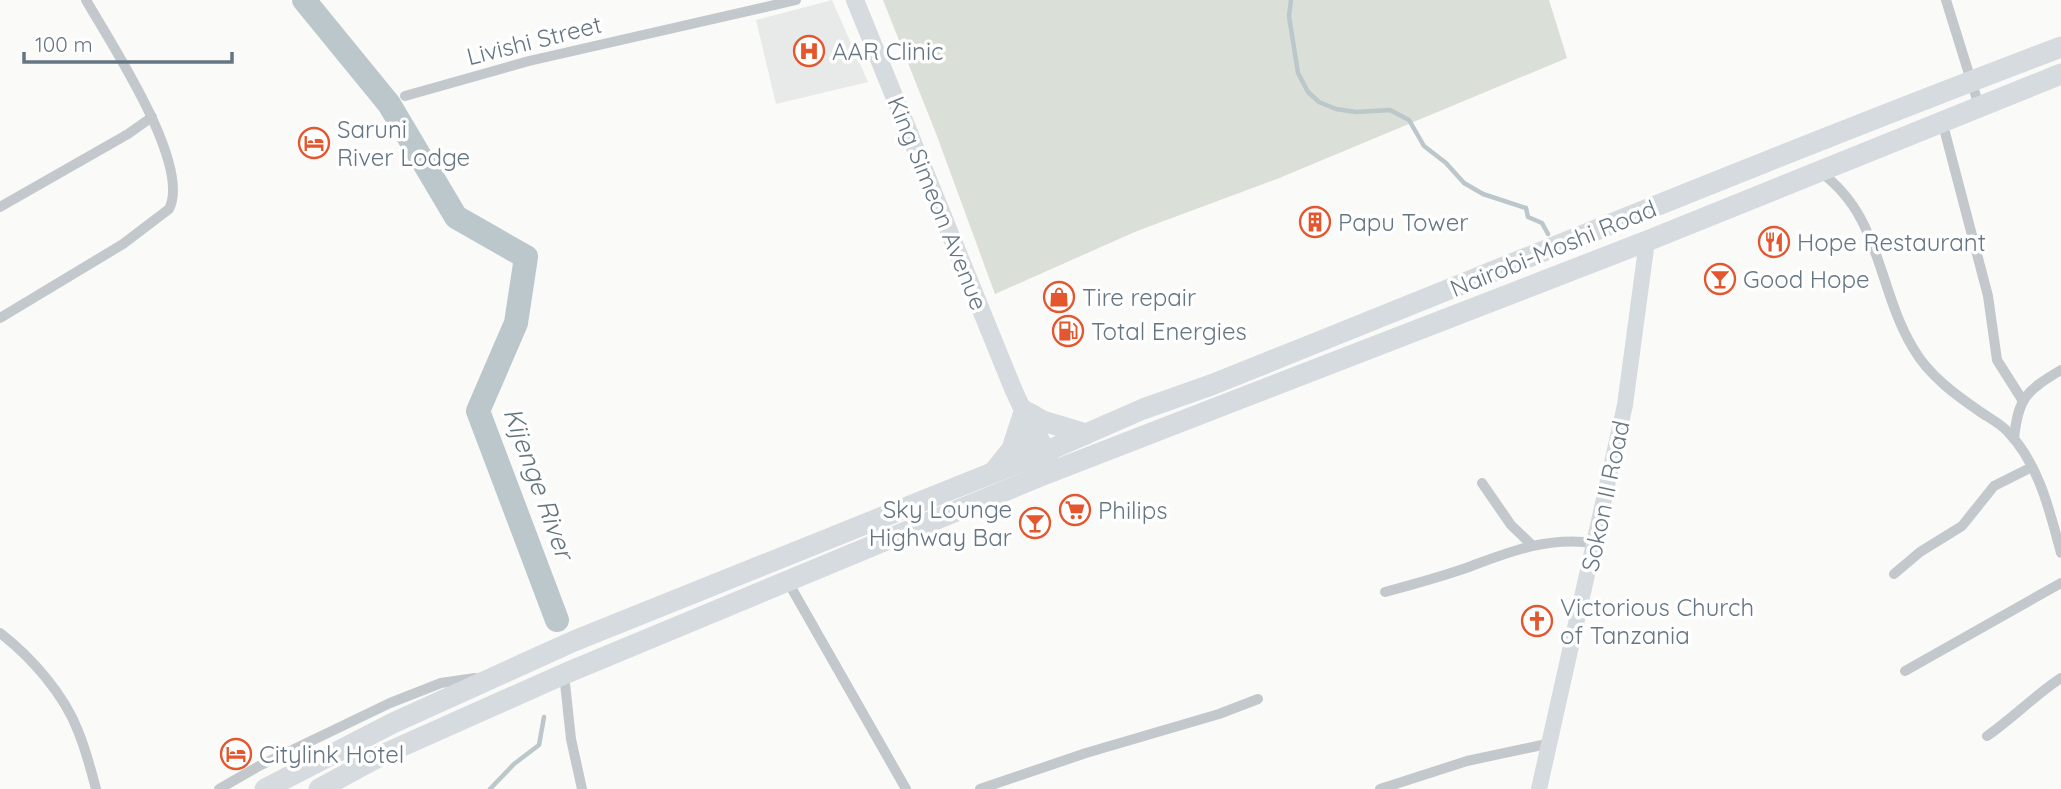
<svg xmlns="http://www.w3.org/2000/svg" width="2061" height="789" font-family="Quicksand,sans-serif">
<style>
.built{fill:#e8e9e9}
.green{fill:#dadfd7}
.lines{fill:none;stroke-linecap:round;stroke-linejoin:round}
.stream{stroke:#bbc7cb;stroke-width:4.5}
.river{stroke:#bbc7cb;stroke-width:24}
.street{stroke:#c3c8cc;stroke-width:10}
.secondary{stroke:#d6dbdf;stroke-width:16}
.primary{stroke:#d6dbdf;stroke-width:18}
.highway{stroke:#d6dbdf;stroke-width:21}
.labels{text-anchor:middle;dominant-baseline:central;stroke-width:7;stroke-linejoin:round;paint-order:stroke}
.street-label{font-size:24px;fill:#657683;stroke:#fff}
.poi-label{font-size:24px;fill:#657683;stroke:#fff;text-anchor:start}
.water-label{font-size:26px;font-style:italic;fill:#60757c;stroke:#fff}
</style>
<rect width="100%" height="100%" fill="#fafaf8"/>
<polygon class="built" points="832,0 868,82 776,104 756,20"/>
<polygon class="green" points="883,0 1549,0 1567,58 1277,179 1137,231 995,294 937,136"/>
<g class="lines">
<g class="stream">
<polyline points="1291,0 1289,16 1298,73 1308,92 1319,102 1336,109 1356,112 1390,110 1409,120 1424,146 1446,163 1464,183 1483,194 1526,208 1528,217 1542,223 1548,234"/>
<polyline points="490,789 514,764 539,745 544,717"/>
</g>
<polyline class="river" points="304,0 389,104 456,217 526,257 516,323 478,411 557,620"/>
<g class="street">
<polyline points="1946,0 1979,106"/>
<polyline points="405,96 529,61 796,0"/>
<polyline points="1942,121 1988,296 1997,360 2023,401"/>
<path d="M1820,172C1881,215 1877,288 1913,348C1929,376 1957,396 1982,413C1991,419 2001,424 2008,432C2039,464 2050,512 2061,553"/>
<polyline points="0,207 128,134 152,117"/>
<path d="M0,318L123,244L169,209C192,165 110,42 86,0"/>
<path d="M2014,439C2018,398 2026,391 2061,370"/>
<polyline points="1482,483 1511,525 1532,545"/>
<polyline points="1894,574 1920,552 1962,526 1994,486 2032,467"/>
<polyline points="788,582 906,789"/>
<path d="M1385,592C1411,585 1437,578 1463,569C1507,553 1546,536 1594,543"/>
<path d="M0,633C31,657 64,694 78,731C86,750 91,770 96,789"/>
<polyline points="1905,671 2061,583"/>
<polyline points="564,674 571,739 582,789"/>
<path d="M1987,736C2013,718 2035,695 2061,678"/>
<polyline points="219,789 259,766 390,703 441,683 475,678"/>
<polyline points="980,789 1086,753 1219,714 1258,699"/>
<polyline points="1380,789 1467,761 1551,743"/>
</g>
<polyline class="secondary" points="1539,789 1625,405 1647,241"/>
<g class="primary">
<polyline points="855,0 1014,391 1021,406 1029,413 1051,463"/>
<polyline points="1021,416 1036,470"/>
</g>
<g class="highway">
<polyline points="1029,413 1043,421 1086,434"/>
<polyline points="996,469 1012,449 1021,421"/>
<path d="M265,789L393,723L574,641L1047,451L1143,409L1211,385C1494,272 1776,155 2061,47"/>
<polyline points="319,789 382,755 564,674 1038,477 1647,241 2061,74"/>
</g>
</g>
<defs>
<g id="hospital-ring" transform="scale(1.575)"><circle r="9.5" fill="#fff" stroke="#e4572e" stroke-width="1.5"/><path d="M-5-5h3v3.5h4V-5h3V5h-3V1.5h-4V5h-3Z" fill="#e4572e"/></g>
<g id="hotel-ring" transform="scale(1.575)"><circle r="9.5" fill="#fff" stroke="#e4572e" stroke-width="1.5"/><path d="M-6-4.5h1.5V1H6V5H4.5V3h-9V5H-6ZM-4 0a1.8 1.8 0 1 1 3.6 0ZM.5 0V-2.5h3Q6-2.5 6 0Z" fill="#e4572e"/></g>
<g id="building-ring" transform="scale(1.575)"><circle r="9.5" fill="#fff" stroke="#e4572e" stroke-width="1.5"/><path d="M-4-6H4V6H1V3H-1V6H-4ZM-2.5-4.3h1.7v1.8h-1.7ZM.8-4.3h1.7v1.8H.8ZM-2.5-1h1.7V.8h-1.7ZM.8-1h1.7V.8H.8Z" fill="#e4572e"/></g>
<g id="restaurant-ring" transform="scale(1.575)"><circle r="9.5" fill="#fff" stroke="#e4572e" stroke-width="1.5"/><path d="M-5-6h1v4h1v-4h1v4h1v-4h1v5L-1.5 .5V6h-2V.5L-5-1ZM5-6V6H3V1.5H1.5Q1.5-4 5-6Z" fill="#e4572e"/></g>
<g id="bar-ring" transform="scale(1.575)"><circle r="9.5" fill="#fff" stroke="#e4572e" stroke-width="1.5"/><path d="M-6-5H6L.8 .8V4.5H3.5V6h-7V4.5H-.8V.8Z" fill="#e4572e"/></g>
<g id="shop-ring" transform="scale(1.575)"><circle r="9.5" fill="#fff" stroke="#e4572e" stroke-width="1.5"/><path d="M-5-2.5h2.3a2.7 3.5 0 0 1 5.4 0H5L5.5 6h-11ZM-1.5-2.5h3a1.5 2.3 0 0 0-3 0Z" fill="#e4572e"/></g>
<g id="fuel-ring" transform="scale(1.575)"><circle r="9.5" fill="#fff" stroke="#e4572e" stroke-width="1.5"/><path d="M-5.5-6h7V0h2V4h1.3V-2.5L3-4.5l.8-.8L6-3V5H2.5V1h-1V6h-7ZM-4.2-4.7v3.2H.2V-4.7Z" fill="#e4572e"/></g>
<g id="supermarket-ring" transform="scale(1.575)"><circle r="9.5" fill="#fff" stroke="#e4572e" stroke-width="1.5"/><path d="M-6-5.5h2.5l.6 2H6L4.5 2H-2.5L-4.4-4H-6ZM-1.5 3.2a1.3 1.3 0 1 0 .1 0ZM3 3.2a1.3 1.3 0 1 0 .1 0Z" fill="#e4572e"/></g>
<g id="church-ring" transform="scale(1.575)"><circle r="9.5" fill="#fff" stroke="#e4572e" stroke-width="1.5"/><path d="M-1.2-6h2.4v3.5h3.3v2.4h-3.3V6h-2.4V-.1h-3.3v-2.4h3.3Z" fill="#e4572e"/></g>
</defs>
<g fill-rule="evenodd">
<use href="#hospital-ring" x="809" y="51"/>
<use href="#hotel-ring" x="314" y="143"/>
<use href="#building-ring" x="1315" y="222"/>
<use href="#restaurant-ring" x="1774" y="242"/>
<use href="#bar-ring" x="1720" y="279"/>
<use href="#shop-ring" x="1059" y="297"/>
<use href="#fuel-ring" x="1068" y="331"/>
<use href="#supermarket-ring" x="1075" y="510"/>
<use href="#bar-ring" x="1035" y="523"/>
<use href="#church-ring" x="1537" y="621"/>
<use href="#hotel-ring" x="236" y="754"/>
</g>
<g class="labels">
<g class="street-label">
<text transform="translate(534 40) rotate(-14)">Livishi Street</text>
<text transform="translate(938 203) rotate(68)">King Simeon Avenue</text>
<text transform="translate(1553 248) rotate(-22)">Nairobi-Moshi Road</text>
<text transform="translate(1605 496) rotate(-78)">Sokon II Road</text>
</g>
<g class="poi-label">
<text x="832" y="51">AAR Clinic</text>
<text x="337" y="129">Saruni<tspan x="337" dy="28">River Lodge</tspan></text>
<text x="1338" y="222">Papu Tower</text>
<text x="1797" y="242">Hope Restaurant</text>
<text x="1743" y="279">Good Hope</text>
<text x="1082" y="297">Tire repair</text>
<text x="1091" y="331">Total Energies</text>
<text x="1012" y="509" text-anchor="end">Sky Lounge<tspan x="1012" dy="28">Highway Bar</tspan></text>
<text x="1098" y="510">Philips</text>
<text x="1560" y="607">Victorious Church<tspan x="1560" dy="28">of Tanzania</tspan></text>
<text x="259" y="754">Citylink Hotel</text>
</g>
<g class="water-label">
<text transform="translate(539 483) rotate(70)">Kijenge River</text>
</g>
</g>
<path d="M24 52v10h208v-10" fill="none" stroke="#657683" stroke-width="3.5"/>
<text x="35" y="52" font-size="21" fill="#657683" stroke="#ffffff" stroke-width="5" paint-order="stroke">100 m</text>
</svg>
